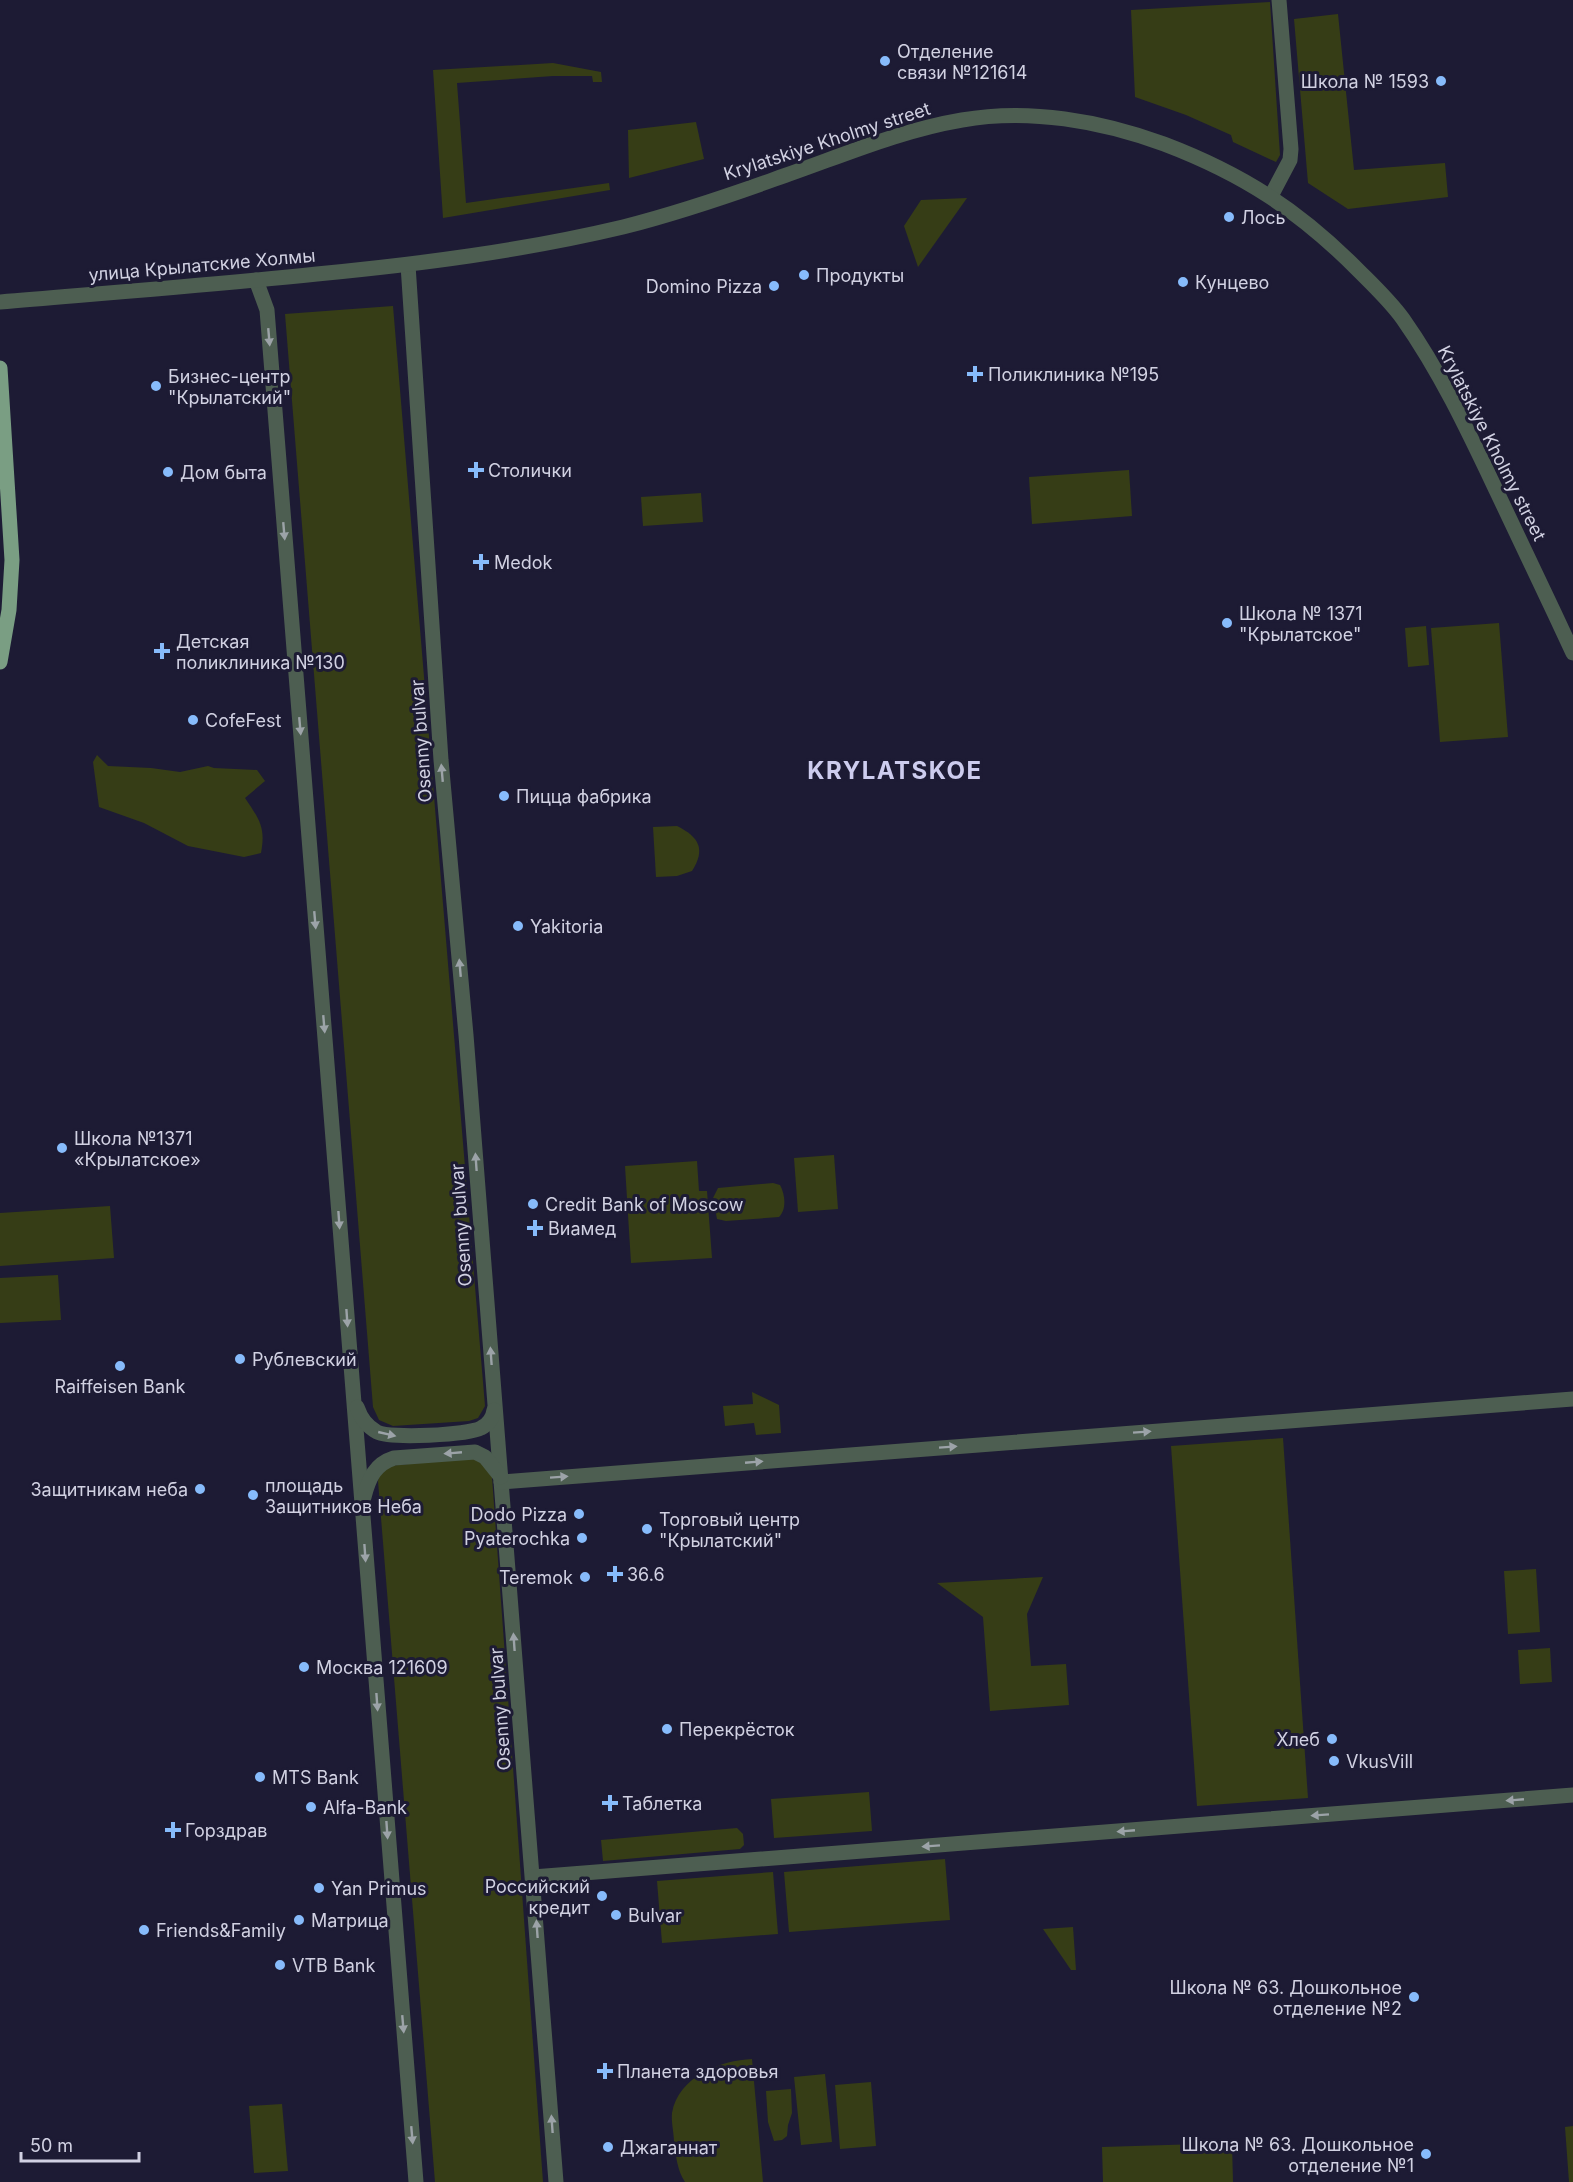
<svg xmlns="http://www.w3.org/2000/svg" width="1573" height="2182" font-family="Inter,sans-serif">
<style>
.green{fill:#363d16}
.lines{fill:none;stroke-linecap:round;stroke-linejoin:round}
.minor{stroke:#4d5e51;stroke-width:15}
.major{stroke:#7a9e83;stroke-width:15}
.oneway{fill:#9ca3a8}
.poi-dot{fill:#87bbfb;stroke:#1d1b34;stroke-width:2}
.labels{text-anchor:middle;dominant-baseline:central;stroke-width:6;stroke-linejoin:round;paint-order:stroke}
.poi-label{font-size:18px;fill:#d1d1e2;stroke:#1d1b34;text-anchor:start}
.street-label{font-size:18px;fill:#d1d1e2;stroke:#1d1b34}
.district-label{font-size:24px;font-weight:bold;letter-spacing:1.5px;fill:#cdccee;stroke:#1d1b34}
</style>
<rect width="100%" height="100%" fill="#1d1b34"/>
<g class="green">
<polygon points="1270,2 1280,155 1276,162 1233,142 1231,135 1186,115 1135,97 1131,10"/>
<polygon points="1338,14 1354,170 1445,163 1448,197 1348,209 1308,183 1294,19"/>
<polygon points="553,63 601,72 602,82 593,82 592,76 553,76 457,83 466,203 609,183 610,190 443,218 433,70"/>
<polygon points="696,122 704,159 629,178 628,130"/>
<polygon points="967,198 918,267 904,226 921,200"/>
<polygon points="393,306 485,1406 478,1418 469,1421 393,1426 379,1420 373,1407 285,314"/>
<polygon points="1129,470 1132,516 1032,524 1029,477"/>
<polygon points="701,493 703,522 643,526 641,497"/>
<polygon points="1499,623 1508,737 1440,742 1431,628"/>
<polygon points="1426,626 1429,665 1408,667 1405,628"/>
<path d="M97,755L108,766L151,768L180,772L208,766L214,768L257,770L265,781L245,798C259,819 266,827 261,853L244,857L188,846L144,823L99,807L93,762Z"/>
<path d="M677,826C699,837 706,849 692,871L677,876L656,877L653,827Z"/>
<polygon points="834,1155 838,1209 798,1212 794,1158"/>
<polygon points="697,1161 699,1191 707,1191 712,1258 631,1263 625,1166"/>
<path d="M773,1183L780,1185C785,1194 787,1209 779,1217L726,1221L717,1219L713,1198L718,1188Z"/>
<polygon points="110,1206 114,1258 0,1266 0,1213"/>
<polygon points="58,1275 61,1320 0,1323 0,1278"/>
<polygon points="752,1392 779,1405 781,1433 756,1435 754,1423 725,1426 723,1406 753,1404"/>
<polygon points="1283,1438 1308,1798 1197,1806 1171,1446"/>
<polygon points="466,1458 480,1460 492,1477 543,2182 435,2182 378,1481 379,1477 389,1466"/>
<polygon points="1536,1569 1540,1632 1508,1634 1504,1571"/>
<polygon points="1043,1577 1027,1614 1031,1666 1066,1664 1069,1705 990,1711 983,1617 937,1583"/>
<polygon points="1550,1648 1552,1682 1520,1684 1518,1650"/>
<polygon points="869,1792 872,1831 774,1838 771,1799"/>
<polygon points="737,1828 743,1834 744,1845 740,1849 603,1861 601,1840"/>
<polygon points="945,1859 950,1920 789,1932 784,1872"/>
<polygon points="773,1872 778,1934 662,1943 657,1881"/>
<polygon points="1073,1927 1076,1970 1071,1970 1043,1929"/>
<path d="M752,2059L763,2182H685C677,2170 676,2156 674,2142C674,2133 671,2122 672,2113C678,2077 721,2060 752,2059Z"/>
<polygon points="825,2074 832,2142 801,2145 794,2077"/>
<polygon points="871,2082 876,2146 840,2149 835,2085"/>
<polygon points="791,2089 792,2113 788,2125 787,2136 782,2140 774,2141 768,2122 766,2091"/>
<polygon points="282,2104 288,2171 254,2173 249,2106"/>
<polygon points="1573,2126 1573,2182 1569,2182 1565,2127"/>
<polygon points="1232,2143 1233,2182 1103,2182 1102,2147"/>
</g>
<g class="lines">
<g class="minor">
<polyline points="1271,196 1290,160 1291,149 1279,0"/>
<polyline points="408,265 441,760 466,1035 556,2182"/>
<polyline points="256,280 267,310 416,2182"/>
<path d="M0,302C106,293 212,285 317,274C420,264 522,251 623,227C674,214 725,197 775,179C837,158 897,131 962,120C1029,108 1101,121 1164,144C1243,174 1300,211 1359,271C1374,286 1390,301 1403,319C1441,373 1469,433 1497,492C1522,545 1548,599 1573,653"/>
<path d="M357,1407C361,1418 366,1426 377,1432C390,1439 468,1435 481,1428C489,1424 493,1417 494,1410"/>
<polyline points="501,1482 1573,1399"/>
<path d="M364,1497C369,1478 375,1464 394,1458L475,1452L485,1457L501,1477"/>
<polyline points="533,1877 1573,1795"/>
</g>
<polyline class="major" points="0,368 12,560 9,610 0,662"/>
</g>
<defs><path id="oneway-solid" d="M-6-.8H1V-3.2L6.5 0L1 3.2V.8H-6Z" transform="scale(1.5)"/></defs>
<g class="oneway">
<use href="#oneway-solid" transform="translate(269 337) rotate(85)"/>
<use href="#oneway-solid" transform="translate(284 531) rotate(85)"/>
<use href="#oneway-solid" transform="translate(300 726) rotate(85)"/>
<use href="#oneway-solid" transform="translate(442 773) rotate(-95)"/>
<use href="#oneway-solid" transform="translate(315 920) rotate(85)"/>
<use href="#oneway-solid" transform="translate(460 968) rotate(-95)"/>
<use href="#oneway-solid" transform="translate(324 1024) rotate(85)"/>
<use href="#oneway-solid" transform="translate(476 1162) rotate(-94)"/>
<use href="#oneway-solid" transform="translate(339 1220) rotate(86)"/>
<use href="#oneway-solid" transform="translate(347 1318) rotate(86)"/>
<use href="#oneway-solid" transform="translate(491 1356) rotate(-94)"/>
<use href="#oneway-solid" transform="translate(1142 1432) rotate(-4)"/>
<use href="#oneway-solid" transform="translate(387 1434) rotate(13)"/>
<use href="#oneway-solid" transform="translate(948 1447) rotate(-4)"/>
<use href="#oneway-solid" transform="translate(453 1453) rotate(175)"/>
<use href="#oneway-solid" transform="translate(754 1462) rotate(-5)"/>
<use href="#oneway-solid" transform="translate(559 1477) rotate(-4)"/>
<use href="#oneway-solid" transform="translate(365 1553) rotate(86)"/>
<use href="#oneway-solid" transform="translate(514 1642) rotate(-94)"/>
<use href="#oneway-solid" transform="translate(377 1702) rotate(86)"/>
<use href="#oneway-solid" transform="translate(1515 1800) rotate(175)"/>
<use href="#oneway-solid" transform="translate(1320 1815) rotate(176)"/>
<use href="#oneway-solid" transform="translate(387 1830) rotate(86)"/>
<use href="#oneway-solid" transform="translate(1126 1831) rotate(175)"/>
<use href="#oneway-solid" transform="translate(931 1846) rotate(176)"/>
<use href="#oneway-solid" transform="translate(537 1929) rotate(-94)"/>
<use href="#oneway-solid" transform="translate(403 2024) rotate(85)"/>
<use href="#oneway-solid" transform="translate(552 2124) rotate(-94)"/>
<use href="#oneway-solid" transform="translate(412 2135) rotate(85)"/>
</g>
<g class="poi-dot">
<circle cx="885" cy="61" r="6"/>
<circle cx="1441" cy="81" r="6"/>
<circle cx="1229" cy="217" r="6"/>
<circle cx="804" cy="275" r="6"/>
<circle cx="1183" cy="282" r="6"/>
<circle cx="774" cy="286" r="6"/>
<path d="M972 365h6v6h6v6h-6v6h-6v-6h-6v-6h6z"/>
<circle cx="156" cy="386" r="6"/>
<path d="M473 461h6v6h6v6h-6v6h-6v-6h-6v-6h6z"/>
<circle cx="168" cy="472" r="6"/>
<path d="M478 553h6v6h6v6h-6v6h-6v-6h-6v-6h6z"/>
<circle cx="1227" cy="623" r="6"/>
<path d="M159 642h6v6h6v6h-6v6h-6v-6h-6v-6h6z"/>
<circle cx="193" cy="720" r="6"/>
<circle cx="504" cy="796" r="6"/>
<circle cx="518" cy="926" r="6"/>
<circle cx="62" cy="1148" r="6"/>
<circle cx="533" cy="1204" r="6"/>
<path d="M532 1219h6v6h6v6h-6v6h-6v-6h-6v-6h6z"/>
<circle cx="240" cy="1359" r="6"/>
<circle cx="120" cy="1366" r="6"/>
<circle cx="200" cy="1489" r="6"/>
<circle cx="253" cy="1495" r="6"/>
<circle cx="579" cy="1514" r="6"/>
<circle cx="647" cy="1529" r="6"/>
<circle cx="582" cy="1538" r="6"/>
<path d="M612 1565h6v6h6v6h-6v6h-6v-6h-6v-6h6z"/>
<circle cx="585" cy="1577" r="6"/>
<circle cx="304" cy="1667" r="6"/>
<circle cx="667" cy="1729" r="6"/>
<circle cx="1332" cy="1739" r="6"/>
<circle cx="1334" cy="1761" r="6"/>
<circle cx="260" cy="1777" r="6"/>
<path d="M607 1794h6v6h6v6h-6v6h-6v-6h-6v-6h6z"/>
<circle cx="311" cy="1807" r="6"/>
<path d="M170 1821h6v6h6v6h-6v6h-6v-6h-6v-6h6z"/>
<circle cx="319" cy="1888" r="6"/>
<circle cx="602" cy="1896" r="6"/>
<circle cx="616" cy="1915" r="6"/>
<circle cx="299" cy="1920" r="6"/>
<circle cx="144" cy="1930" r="6"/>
<circle cx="280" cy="1965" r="6"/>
<circle cx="1414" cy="1997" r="6"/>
<path d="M602 2062h6v6h6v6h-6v6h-6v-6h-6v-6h6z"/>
<circle cx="608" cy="2147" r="6"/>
<circle cx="1426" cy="2154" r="6"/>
</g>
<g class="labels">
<g class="poi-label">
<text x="897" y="51">Отделение<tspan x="897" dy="21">связи №121614</tspan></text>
<text x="1429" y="81" text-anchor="end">Школа № 1593</text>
<text x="1241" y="217">Лось</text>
<text x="816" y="275">Продукты</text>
<text x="1195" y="282">Кунцево</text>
<text x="762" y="286" text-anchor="end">Domino Pizza</text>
<text x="988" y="374">Поликлиника №195</text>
<text x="168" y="376">Бизнес-центр<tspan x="168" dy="21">"Крылатский"</tspan></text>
<text x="488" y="470">Столички</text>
<text x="180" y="472">Дом быта</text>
<text x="494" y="562">Medok</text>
<text x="1239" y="613">Школа № 1371<tspan x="1239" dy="21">"Крылатское"</tspan></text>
<text x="176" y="641">Детская<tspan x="176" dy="21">поликлиника №130</tspan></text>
<text x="205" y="720">CofeFest</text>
<text x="516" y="796">Пицца фабрика</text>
<text x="530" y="926">Yakitoria</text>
<text x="74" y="1138">Школа №1371<tspan x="74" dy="21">«Крылатское»</tspan></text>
<text x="545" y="1204">Credit Bank of Moscow</text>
<text x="548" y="1228">Виамед</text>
<text x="252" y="1359">Рублевский</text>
<text x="120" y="1386" text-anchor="middle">Raiffeisen Bank</text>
<text x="265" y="1485">площадь<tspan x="265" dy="21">Защитников Неба</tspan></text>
<text x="188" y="1489" text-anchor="end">Защитникам неба</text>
<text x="567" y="1514" text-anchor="end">Dodo Pizza</text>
<text x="659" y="1519">Торговый центр<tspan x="659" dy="21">"Крылатский"</tspan></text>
<text x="570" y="1538" text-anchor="end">Pyaterochka</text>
<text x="627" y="1574">36.6</text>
<text x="573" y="1577" text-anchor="end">Teremok</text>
<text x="316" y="1667">Москва 121609</text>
<text x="679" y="1729">Перекрёсток</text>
<text x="1320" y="1739" text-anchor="end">Хлеб</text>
<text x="1346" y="1761">VkusVill</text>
<text x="272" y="1777">MTS Bank</text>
<text x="622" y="1803">Таблетка</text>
<text x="323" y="1807">Alfa-Bank</text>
<text x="185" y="1830">Горздрав</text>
<text x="590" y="1886" text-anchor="end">Российский<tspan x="590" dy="21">кредит</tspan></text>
<text x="331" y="1888">Yan Primus</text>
<text x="628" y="1915">Bulvar</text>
<text x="311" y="1920">Матрица</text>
<text x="156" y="1930">Friends&amp;Family</text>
<text x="292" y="1965">VTB Bank</text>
<text x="1402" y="1987" text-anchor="end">Школа № 63. Дошкольное<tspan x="1402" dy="21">отделение №2</tspan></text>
<text x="617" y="2071">Планета здоровья</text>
<text x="1414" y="2144" text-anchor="end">Школа № 63. Дошкольное<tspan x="1414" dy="21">отделение №1</tspan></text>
<text x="620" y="2147">Джаганнат</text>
</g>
<g class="street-label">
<text transform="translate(827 141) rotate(-18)">Krylatskiye Kholmy street</text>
<text transform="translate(202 265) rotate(-5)">улица Крылатские Холмы</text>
<text transform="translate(1492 443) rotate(63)">Krylatskiye Kholmy street</text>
<text transform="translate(421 741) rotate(-94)">Osenny bulvar</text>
<text transform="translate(461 1225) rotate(-94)">Osenny bulvar</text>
<text transform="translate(500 1709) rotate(-94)">Osenny bulvar</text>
</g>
<g class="district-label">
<text x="895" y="770">KRYLATSKOE</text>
</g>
</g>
<path d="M21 2152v9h118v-9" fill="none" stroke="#d1d1e2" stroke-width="3"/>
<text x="30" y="2152" font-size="18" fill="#d1d1e2" stroke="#1d1b34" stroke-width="4.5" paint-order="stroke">50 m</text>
</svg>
